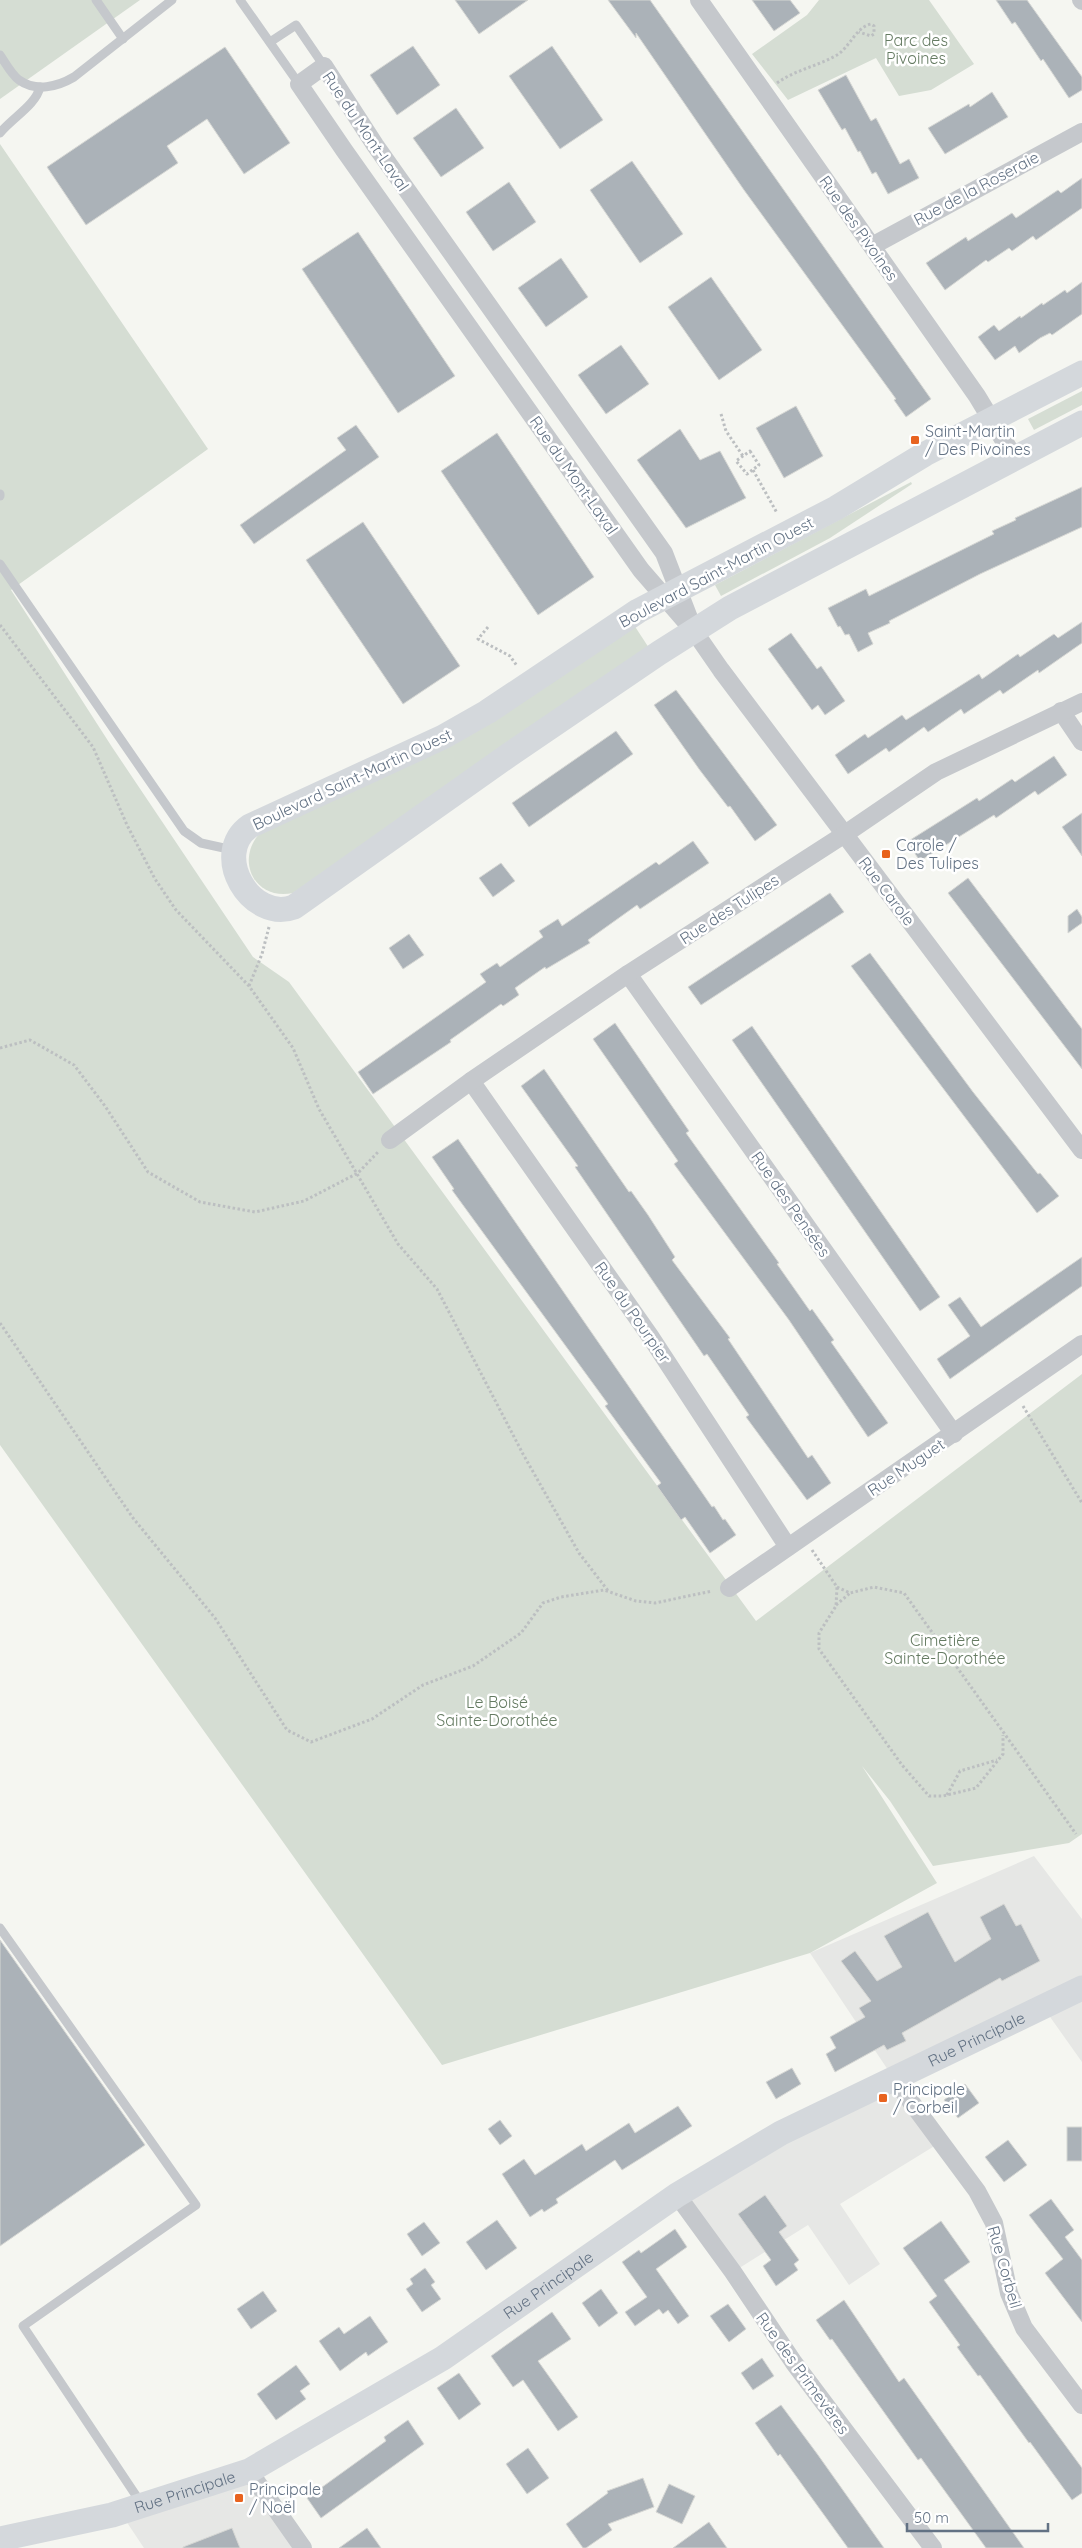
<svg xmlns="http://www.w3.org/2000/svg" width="1082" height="2548" font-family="Quicksand,sans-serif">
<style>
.built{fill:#e6e7e5}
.green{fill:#d5ddd3}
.building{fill:#abb2b8;stroke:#d6d7d4}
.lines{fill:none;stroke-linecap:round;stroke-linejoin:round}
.path{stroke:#bcbfc1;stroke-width:3;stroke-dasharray:2.5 2.5;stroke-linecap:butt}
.lane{stroke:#c5c8cc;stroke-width:9}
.street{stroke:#c5c8cc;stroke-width:18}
.secondary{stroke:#d4d8dc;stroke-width:25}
.poi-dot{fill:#e8631f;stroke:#fff;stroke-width:2}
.labels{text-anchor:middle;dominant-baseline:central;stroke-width:5;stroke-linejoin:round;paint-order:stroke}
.park-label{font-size:16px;fill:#657b62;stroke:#fff}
.street-label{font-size:16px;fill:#637284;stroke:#fff}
.poi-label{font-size:16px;fill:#637284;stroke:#fff;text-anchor:start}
</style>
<rect width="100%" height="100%" fill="#f5f6f1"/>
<g class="built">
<polygon points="1034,1856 1082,1919 1082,2062 1043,2007 894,2079 941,2142 840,2204 880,2264 849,2285 808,2225 733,2272 677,2195 894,2079 810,1953"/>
<polygon points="249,2471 303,2548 144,2548 120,2512"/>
</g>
<g class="green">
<polygon points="0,0 140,0 0,99"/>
<polygon points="819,0 929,0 974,64 931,90 899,96 876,58 788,100 752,54 807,15"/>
<polygon points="0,144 208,449 11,590 112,747 253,957 289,982 756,1621 1082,1374 1082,1834 1069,1843 933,1866 890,1801 862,1766 937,1883 810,1953 442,2065 0,1445"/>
<polygon points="1082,391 1082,405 1034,430 1028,419"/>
<polygon points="911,482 912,484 830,538 721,596 715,585"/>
<path d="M634,625L649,648L293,893C256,901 235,862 259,834Z"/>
</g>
<g class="building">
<polygon points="455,0 528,0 479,34"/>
<polygon points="608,0 650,0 931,399 906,417 894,400 896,399 744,190 636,33 636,38"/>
<polygon points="752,0 790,0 800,13 774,31"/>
<polygon points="996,0 1027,0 1082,77 1082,90 1069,98 1043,59 1041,61 1015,22 1012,24"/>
<polygon points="413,46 440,85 397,115 370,75"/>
<polygon points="552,46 603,120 560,149 509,76"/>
<polygon points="225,47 290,143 244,174 207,119 167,146 178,163 86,225 47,167"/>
<polygon points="846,75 871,121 876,118 900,164 909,159 919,178 888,194 876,172 872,174 860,151 858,152 845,128 842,130 818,90"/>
<polygon points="992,92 1008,117 945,154 928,128 969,104 970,107"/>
<polygon points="456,108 484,148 441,177 413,138"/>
<polygon points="632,161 683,234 640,263 590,190"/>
<polygon points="1082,178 1082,208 1036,240 1033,236 1012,251 1009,248 988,262 986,260 945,290 926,263 966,237 968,241 1012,213 1016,218 1058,190 1061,193"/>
<polygon points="509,182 536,222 493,251 466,212"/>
<polygon points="358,232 455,376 398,413 302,269"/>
<polygon points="561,258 588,297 546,327 518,288"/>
<polygon points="711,277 762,350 719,380 668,307"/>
<polygon points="1082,282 1082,314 1052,335 1050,333 1040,338 1019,353 1015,346 995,360 978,337 994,325 999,331 1020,316 1021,318 1042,303 1043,305 1065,290 1067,293"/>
<polygon points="621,345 649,384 606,414 578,375"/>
<polygon points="796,406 823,456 784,478 756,428"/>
<polygon points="356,425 379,457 254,544 240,525 346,450 337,438"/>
<polygon points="680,429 700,460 720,451 746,498 686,528 637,460"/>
<polygon points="497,433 594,577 538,615 441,471"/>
<polygon points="1082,487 1082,527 980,574 889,621 890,623 868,633 873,644 858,652 849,634 845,635 840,626 838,627 828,608 866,589 869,596 994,534 992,531 1016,520 1015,518"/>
<polygon points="363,522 460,666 403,704 306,560"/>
<polygon points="1082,622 1082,643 1039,673 1038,670 1003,694 1000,690 964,714 961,709 928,732 924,727 889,752 886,748 848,774 835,755 865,734 868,738 902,715 906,720 979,674 982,679 1018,654 1020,657 1054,634 1058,638"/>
<polygon points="791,633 817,669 821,666 845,701 825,715 818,705 812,710 768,649"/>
<polygon points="676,690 777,825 755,841 730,806 728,807 699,769 654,705"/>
<polygon points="616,731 633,754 529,827 512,803"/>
<polygon points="1054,756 1067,775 1038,795 1035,791 996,818 994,815 920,861 907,842 977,798 979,801 1012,779 1015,782"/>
<polygon points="1082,813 1082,856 1062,827"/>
<polygon points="693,841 709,863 640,909 637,905 588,940 590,943 546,969 545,967 515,988 519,995 503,1006 501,1004 450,1040 451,1042 373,1094 358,1072 486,982 480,974 497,963 500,967 543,937 539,931 558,919 562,926 656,862 659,865"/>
<polygon points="501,863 515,881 493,897 479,878"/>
<polygon points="968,878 1082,1029 1082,1069 948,893"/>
<polygon points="830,893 844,912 701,1005 688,987"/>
<polygon points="1077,909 1082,917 1082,923 1068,933 1068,916"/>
<polygon points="409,934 424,955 403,969 389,948"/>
<polygon points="870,953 973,1092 1038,1174 1040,1173 1059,1196 1037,1213 851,966"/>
<polygon points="615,1023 689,1131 686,1133 779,1263 777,1264 810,1311 812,1309 834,1340 831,1342 888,1423 868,1437 789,1320 674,1164 678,1161 593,1039"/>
<polygon points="752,1026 940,1297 920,1311 732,1040"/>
<polygon points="544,1069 629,1192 631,1191 648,1215 675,1257 672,1260 730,1338 728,1339 808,1458 812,1455 831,1483 807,1500 746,1417 749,1415 707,1354 704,1356 575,1167 578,1166 521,1086"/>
<polygon points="458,1139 712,1507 714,1506 723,1520 725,1519 736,1535 710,1553 685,1517 681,1520 657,1486 661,1483 605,1406 608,1404 452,1190 454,1189 432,1157"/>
<polygon points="1082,1257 1082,1286 950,1379 937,1359 970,1336 948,1305 960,1297 981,1327"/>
<polygon points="1004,1904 1016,1926 1021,1924 1040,1961 1002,1981 1000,1978 902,2033 906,2041 887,2050 884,2045 835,2072 826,2054 836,2048 830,2037 865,2017 859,2008 871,2001 841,1961 855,1951 877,1981 902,1967 884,1936 928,1912 955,1962 991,1939 980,1917"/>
<polygon points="0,1940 145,2145 0,2246"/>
<polygon points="792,2068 801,2084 776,2099 766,2082"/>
<polygon points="965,2084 979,2103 958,2118 944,2100"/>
<polygon points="678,2106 692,2126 622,2170 615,2160 556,2199 558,2203 544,2212 542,2209 530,2217 502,2174 524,2159 535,2175 582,2144 586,2151 629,2123 635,2133"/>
<polygon points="500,2120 512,2136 500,2145 488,2129"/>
<rect x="1067" y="2127" width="15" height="34"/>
<polygon points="1008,2140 1027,2165 1004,2182 985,2157"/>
<polygon points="765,2195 787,2226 779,2232 799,2260 794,2264 798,2270 776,2286 763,2266 771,2260 738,2214"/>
<polygon points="1051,2199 1074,2230 1065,2237 1082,2260 1082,2322 1045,2273 1063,2259 1029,2215"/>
<polygon points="497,2220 517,2248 486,2270 466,2242"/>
<polygon points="941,2221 970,2262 944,2280 1082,2468 1082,2493 1072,2500 1030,2442 1029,2443 980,2375 978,2376 957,2347 960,2345 929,2302 937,2296 903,2248"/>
<polygon points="424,2222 440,2243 422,2256 407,2234"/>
<polygon points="675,2229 687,2247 656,2269 689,2316 678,2324 668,2310 663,2314 659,2309 635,2326 625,2312 647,2297 622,2262 639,2250 641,2253"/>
<polygon points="425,2268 435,2282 431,2285 441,2299 422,2312 406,2289 413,2284 410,2279"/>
<polygon points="601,2289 618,2313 599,2327 582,2303"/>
<polygon points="263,2291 277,2311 251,2329 237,2309"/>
<polygon points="844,2300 899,2382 904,2378 1024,2548 986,2548 921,2458 918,2460 832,2339 830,2340 816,2320"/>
<polygon points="728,2304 746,2329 729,2342 710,2316"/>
<polygon points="552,2312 571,2339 538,2361 578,2417 558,2431 523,2380 513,2387 491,2356"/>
<polygon points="370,2316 388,2342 368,2356 366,2352 340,2371 319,2341 339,2327 344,2334"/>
<polygon points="762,2358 774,2376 753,2390 741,2373"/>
<polygon points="296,2365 310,2384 300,2391 306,2399 276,2420 257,2394"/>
<polygon points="459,2373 481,2404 459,2420 437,2388"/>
<polygon points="781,2405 818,2455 884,2548 848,2548 780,2454 778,2456 755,2423"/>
<polygon points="408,2420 424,2444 321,2518 307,2498 386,2441 384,2437"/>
<polygon points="528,2448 549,2478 527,2494 506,2464"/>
<polygon points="643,2478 654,2507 608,2524 612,2530 586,2548 583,2548 566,2524 608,2493 607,2491"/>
<polygon points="669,2484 695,2496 682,2524 656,2512"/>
<polygon points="709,2522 727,2548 673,2548"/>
<polygon points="232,2528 240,2548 183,2548 183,2547"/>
<polygon points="367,2528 381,2548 339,2548"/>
</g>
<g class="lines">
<g class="path">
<path d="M777,83C795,70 818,66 837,55C850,47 856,27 871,24L874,26V34L871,36L859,32"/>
<polyline points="721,414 726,431 743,456"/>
<polygon points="750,451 759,465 747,474 736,461"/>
<polyline points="753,470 777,513"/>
<polyline points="0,625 93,747 127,825 155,879 176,910 249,986 293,1048 319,1109 398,1244 437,1289 523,1454 579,1553 609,1592"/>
<polyline points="488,627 478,639 510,656 517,666"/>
<polyline points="249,986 262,954 269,927"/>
<polyline points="0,1048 30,1040 74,1065 105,1106 148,1172 200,1202 255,1212 304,1201 358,1173 378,1152"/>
<polyline points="0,1323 133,1518 215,1618 287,1730 311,1742 372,1719 423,1685 473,1666 521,1633 543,1603 561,1597 604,1590 636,1601 655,1603 712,1591"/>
<polyline points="1023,1406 1082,1503"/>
<polyline points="812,1550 837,1587 836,1606 819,1633 819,1649 902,1765 929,1796 943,1796 976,1788 1003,1754 1003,1735"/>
<polyline points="837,1587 850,1593 874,1587 904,1593 1076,1834"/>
<polyline points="836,1605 850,1593"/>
<polyline points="947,1795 960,1771 997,1760"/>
</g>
<g class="lane">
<polyline points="96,0 123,39"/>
<polyline points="240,0 299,84"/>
<polyline points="270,42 296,25 324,66"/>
<path d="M0,55C5,62 11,74 19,80C36,92 57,87 74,77L172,0"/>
<path d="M0,133C12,118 36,105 40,87"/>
<polyline points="0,494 0,496"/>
<polyline points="0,564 184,831 201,843 233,850"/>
<polyline points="0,1928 196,2205 23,2326 141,2503"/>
</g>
<g class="street">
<polyline points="699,0 977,396 1015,459"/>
<polyline points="1081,0 1082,1"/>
<polyline points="872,246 1082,132"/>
<polyline points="694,631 664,553 375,145 324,66 299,84 344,150 641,570 694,631 721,670 1082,1150"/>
<polyline points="1061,711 1082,742"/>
<polyline points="628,974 954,1434"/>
<polyline points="471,1081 650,1336 788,1547"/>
<polyline points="390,1140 471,1081 628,974 845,834 936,772 1082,702"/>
<polyline points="729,1588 1082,1344"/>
<polyline points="894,2079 977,2191 994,2223 1009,2293 1024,2328 1082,2405"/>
<polyline points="677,2195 733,2272 794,2363 933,2548"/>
<polyline points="249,2471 303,2548"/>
</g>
<g class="secondary">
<path d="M1082,373L925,454L836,508L638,611L487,712L443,737L250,826C210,854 251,923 294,907L509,755L659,653L730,608L1082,423"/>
<path id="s1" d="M0,2539L112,2515L249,2471L443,2358L677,2195L781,2133L1082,1988"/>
</g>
</g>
<g class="poi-dot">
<rect x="910" y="435" width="10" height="10" rx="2.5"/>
<rect x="881" y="849" width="10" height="10" rx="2.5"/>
<rect x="878" y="2093" width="10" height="10" rx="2.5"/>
<rect x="234" y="2493" width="10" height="10" rx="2.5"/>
</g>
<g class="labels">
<g class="park-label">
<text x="916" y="40">Parc des<tspan x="916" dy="18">Pivoines</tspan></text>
<text x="945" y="1640">Cimetière<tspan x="945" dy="18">Sainte-Dorothée</tspan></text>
<text x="497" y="1702">Le Boisé<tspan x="497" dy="18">Sainte-Dorothée</tspan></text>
</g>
<g class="street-label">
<text transform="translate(366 131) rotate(56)">Rue du Mont-Laval</text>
<text transform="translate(976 188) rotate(-28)">Rue de la Roseraie</text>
<text transform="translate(859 228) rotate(55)">Rue des Pivoines</text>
<text transform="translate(574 475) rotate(55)">Rue du Mont-Laval</text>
<text transform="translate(716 572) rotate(-28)">Boulevard Saint-Martin Ouest</text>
<text transform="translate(352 779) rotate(-25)">Boulevard Saint-Martin Ouest</text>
<text transform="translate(887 891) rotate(53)">Rue Carole</text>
<text transform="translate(729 909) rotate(-33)">Rue des Tulipes</text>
<text transform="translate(791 1204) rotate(55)">Rue des Pensées</text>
<text transform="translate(633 1312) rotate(55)">Rue du Pourpier</text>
<text transform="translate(906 1467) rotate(-34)">Rue Muguet</text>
<text stroke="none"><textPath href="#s1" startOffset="1106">Rue Principale</textPath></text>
<text transform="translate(1005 2267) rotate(74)">Rue Corbeil</text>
<text stroke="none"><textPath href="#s1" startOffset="611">Rue Principale</textPath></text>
<text transform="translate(803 2373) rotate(54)">Rue des Primevères</text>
<text stroke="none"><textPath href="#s1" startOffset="191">Rue Principale</textPath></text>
</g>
<g class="poi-label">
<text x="925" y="431">Saint-Martin<tspan x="925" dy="18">/ Des Pivoines</tspan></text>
<text x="896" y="845">Carole /<tspan x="896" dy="18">Des Tulipes</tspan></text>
<text x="893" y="2089">Principale<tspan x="893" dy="18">/ Corbeil</tspan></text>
<text x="249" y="2489">Principale<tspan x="249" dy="18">/ Noël</tspan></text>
</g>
</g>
<path d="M907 2523v8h141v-8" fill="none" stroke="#637284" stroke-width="2.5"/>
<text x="914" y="2523" font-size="15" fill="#637284" stroke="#ffffff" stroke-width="4" paint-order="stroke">50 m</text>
</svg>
